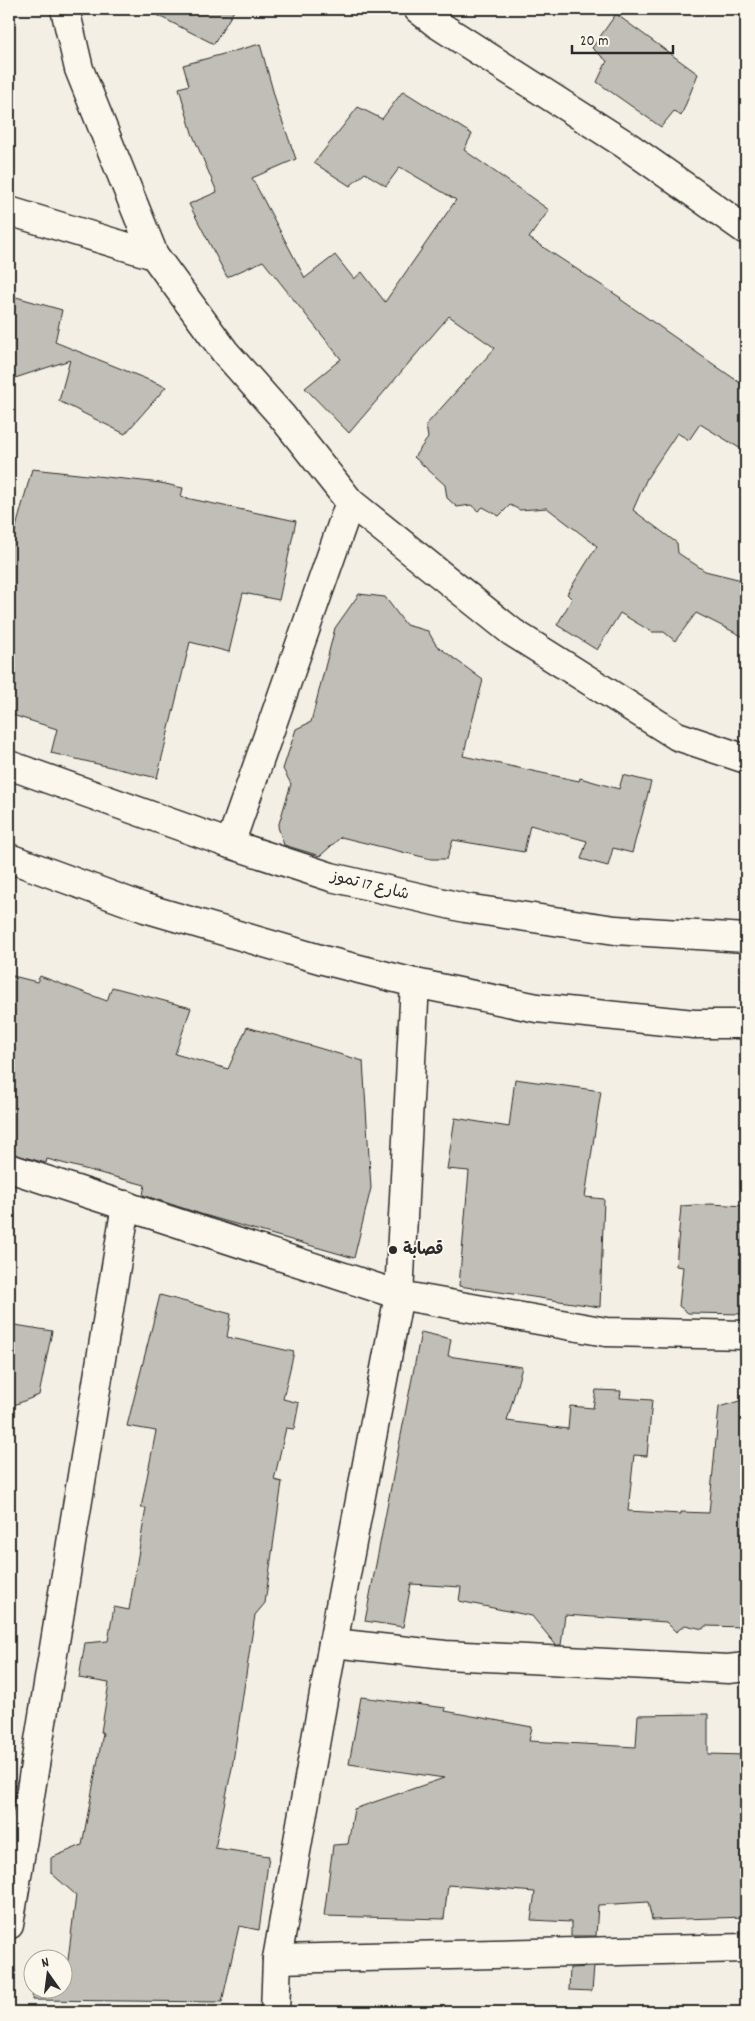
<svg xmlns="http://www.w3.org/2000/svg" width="755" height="2021" font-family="Dekko,'Playpen Sans Arabic',sans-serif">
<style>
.building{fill:#c0beb6;stroke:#2b2b2b}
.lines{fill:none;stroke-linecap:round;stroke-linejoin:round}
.minor-casing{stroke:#2b2b2b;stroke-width:31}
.secondary-casing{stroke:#2b2b2b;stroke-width:31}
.minor{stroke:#fbf7ec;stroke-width:28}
.secondary{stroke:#fbf7ec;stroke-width:28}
.poi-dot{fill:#2b2b2b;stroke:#fbf7ec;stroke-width:2}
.labels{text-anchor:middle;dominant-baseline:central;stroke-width:4;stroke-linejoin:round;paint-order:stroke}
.street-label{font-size:16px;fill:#2b2b2b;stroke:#fbf7ec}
.poi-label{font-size:16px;font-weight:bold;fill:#2b2b2b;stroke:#fbf7ec;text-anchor:start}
</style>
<rect width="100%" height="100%" fill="#f3efe4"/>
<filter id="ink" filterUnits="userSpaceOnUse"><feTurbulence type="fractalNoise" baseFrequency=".02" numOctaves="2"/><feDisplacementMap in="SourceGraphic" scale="10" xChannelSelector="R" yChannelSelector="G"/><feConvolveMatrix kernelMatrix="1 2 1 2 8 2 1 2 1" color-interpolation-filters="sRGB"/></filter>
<g filter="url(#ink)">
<g class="building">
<polygon points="145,9 235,9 214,44"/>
<polygon points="616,14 698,74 681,116 674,111 661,127 597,82 607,61 592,48"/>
<polygon points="260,44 278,109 296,159 252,178 305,278 335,255 354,279 362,272 385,302 456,200 400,167 386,186 365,173 350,186 314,163 358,107 382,119 403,91 472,134 464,150 549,210 529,238 621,298 620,299 746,387 746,452 700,424 689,440 677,433 647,478 633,510 677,543 678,553 705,571 746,581 746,638 696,613 675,641 664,632 652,632 620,613 597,650 557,625 572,599 567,594 597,546 547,508 520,510 510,505 499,516 483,507 478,511 471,505 457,507 447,498 445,485 414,457 428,438 426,425 495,348 449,316 349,433 305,388 341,359 263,261 227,277 189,204 217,192 192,133 179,88 189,85 183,65"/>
<polygon points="9,295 62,310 55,342 166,387 125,434 59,401 70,360 9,380"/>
<polygon points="32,469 161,483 183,488 181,497 296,521 279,600 243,593 229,652 190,642 157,778 51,753 57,729 9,714 9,553"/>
<polygon points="359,594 385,597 406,625 428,631 436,645 483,680 463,756 579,781 580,778 619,789 623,775 651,782 632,853 613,848 608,866 581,859 587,841 530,825 524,852 453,840 447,859 431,859 341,837 320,856 284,845 278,827 291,784 283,769 296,729 311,722 335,628"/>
<polygon points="9,975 37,982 40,976 107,1001 112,987 191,1008 175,1054 228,1069 247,1027 363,1061 371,1188 354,1258 204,1215 143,1195 145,1185 47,1159 46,1163 9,1153"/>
<polygon points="515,1079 601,1091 585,1197 604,1199 600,1307 459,1286 469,1171 447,1169 455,1118 509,1127"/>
<polygon points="710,1204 746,1206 746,1314 688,1313 679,1306 683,1267 676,1266 681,1206"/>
<polygon points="160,1295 231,1314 227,1337 294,1352 283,1399 299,1403 294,1429 286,1428 274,1480 282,1482 265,1603 255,1615 232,1768 215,1848 269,1856 259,1930 239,1926 222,2002 32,2000 33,1988 62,1988 62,1960 68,1960 76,1895 51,1873 51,1858 82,1845 103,1733 101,1732 109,1683 79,1678 85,1643 108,1641 114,1607 129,1610 146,1508 141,1508 156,1431 127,1426"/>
<polygon points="9,1324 52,1331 39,1395 9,1407"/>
<polygon points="421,1332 451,1339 448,1356 522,1367 507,1421 568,1429 570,1406 593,1408 596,1390 621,1391 620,1398 652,1400 647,1456 634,1455 628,1511 681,1514 681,1512 709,1513 719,1407 746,1399 746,1627 705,1626 703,1629 685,1625 676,1632 666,1622 565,1615 561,1645 556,1645 532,1616 459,1601 461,1587 411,1584 403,1627 365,1621"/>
<polygon points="361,1697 446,1708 445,1711 532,1727 529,1741 636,1747 638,1715 708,1714 708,1754 746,1755 746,1917 652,1920 648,1902 598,1905 596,1936 571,1936 571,1922 531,1920 535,1892 448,1885 444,1919 324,1916 333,1845 348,1844 354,1809 444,1778 349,1764"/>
<polygon points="594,1967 592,1991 569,1990 570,1968"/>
</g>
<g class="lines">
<g class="minor-casing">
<g id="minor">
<polyline points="65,9 79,69 154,255 225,352 281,415 350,502 512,632 677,736 746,759"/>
<polyline points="418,9 437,24 626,145 746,230"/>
<polyline points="9,211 154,255"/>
<polyline points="230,844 350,502"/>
<polyline points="9,1168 399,1295 606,1332 746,1335"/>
<polyline points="333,1643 445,1655 728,1669 746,1667"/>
<polyline points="9,1925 126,1205"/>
<polyline points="277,1959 746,1948"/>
<polyline points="275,2012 277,1959 333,1643 399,1295 415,983"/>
</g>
</g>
<g class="secondary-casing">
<g id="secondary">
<polyline points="9,765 230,844 331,877 465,908 615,930 746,938"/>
<polyline points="9,858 145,908 323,960 415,983 537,1008 694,1024 746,1024"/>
</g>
</g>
<use href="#minor" class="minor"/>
<use href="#secondary" class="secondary"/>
</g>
</g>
<circle class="poi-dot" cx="393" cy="1250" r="5"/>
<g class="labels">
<g class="street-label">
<text transform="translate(370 886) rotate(14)">شارع 17 تموز</text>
</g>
<g class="poi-label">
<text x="403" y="1250">قصابة</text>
</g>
</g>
<rect width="755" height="2021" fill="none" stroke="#fbf7ec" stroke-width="30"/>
<rect x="15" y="15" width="725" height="1991" fill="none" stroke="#2b2b2b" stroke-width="2" filter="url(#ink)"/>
<g transform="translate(48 1974) rotate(346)"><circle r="24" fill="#fbf7ec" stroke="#a8a59f"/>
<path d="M0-4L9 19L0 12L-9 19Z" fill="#2b2b2b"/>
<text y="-8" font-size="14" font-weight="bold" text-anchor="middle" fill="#2b2b2b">N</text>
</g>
<path d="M572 45v8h101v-8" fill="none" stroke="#2b2b2b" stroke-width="2.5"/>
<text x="580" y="45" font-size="15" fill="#2b2b2b" stroke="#fbf7ec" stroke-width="4" paint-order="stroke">20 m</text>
</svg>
